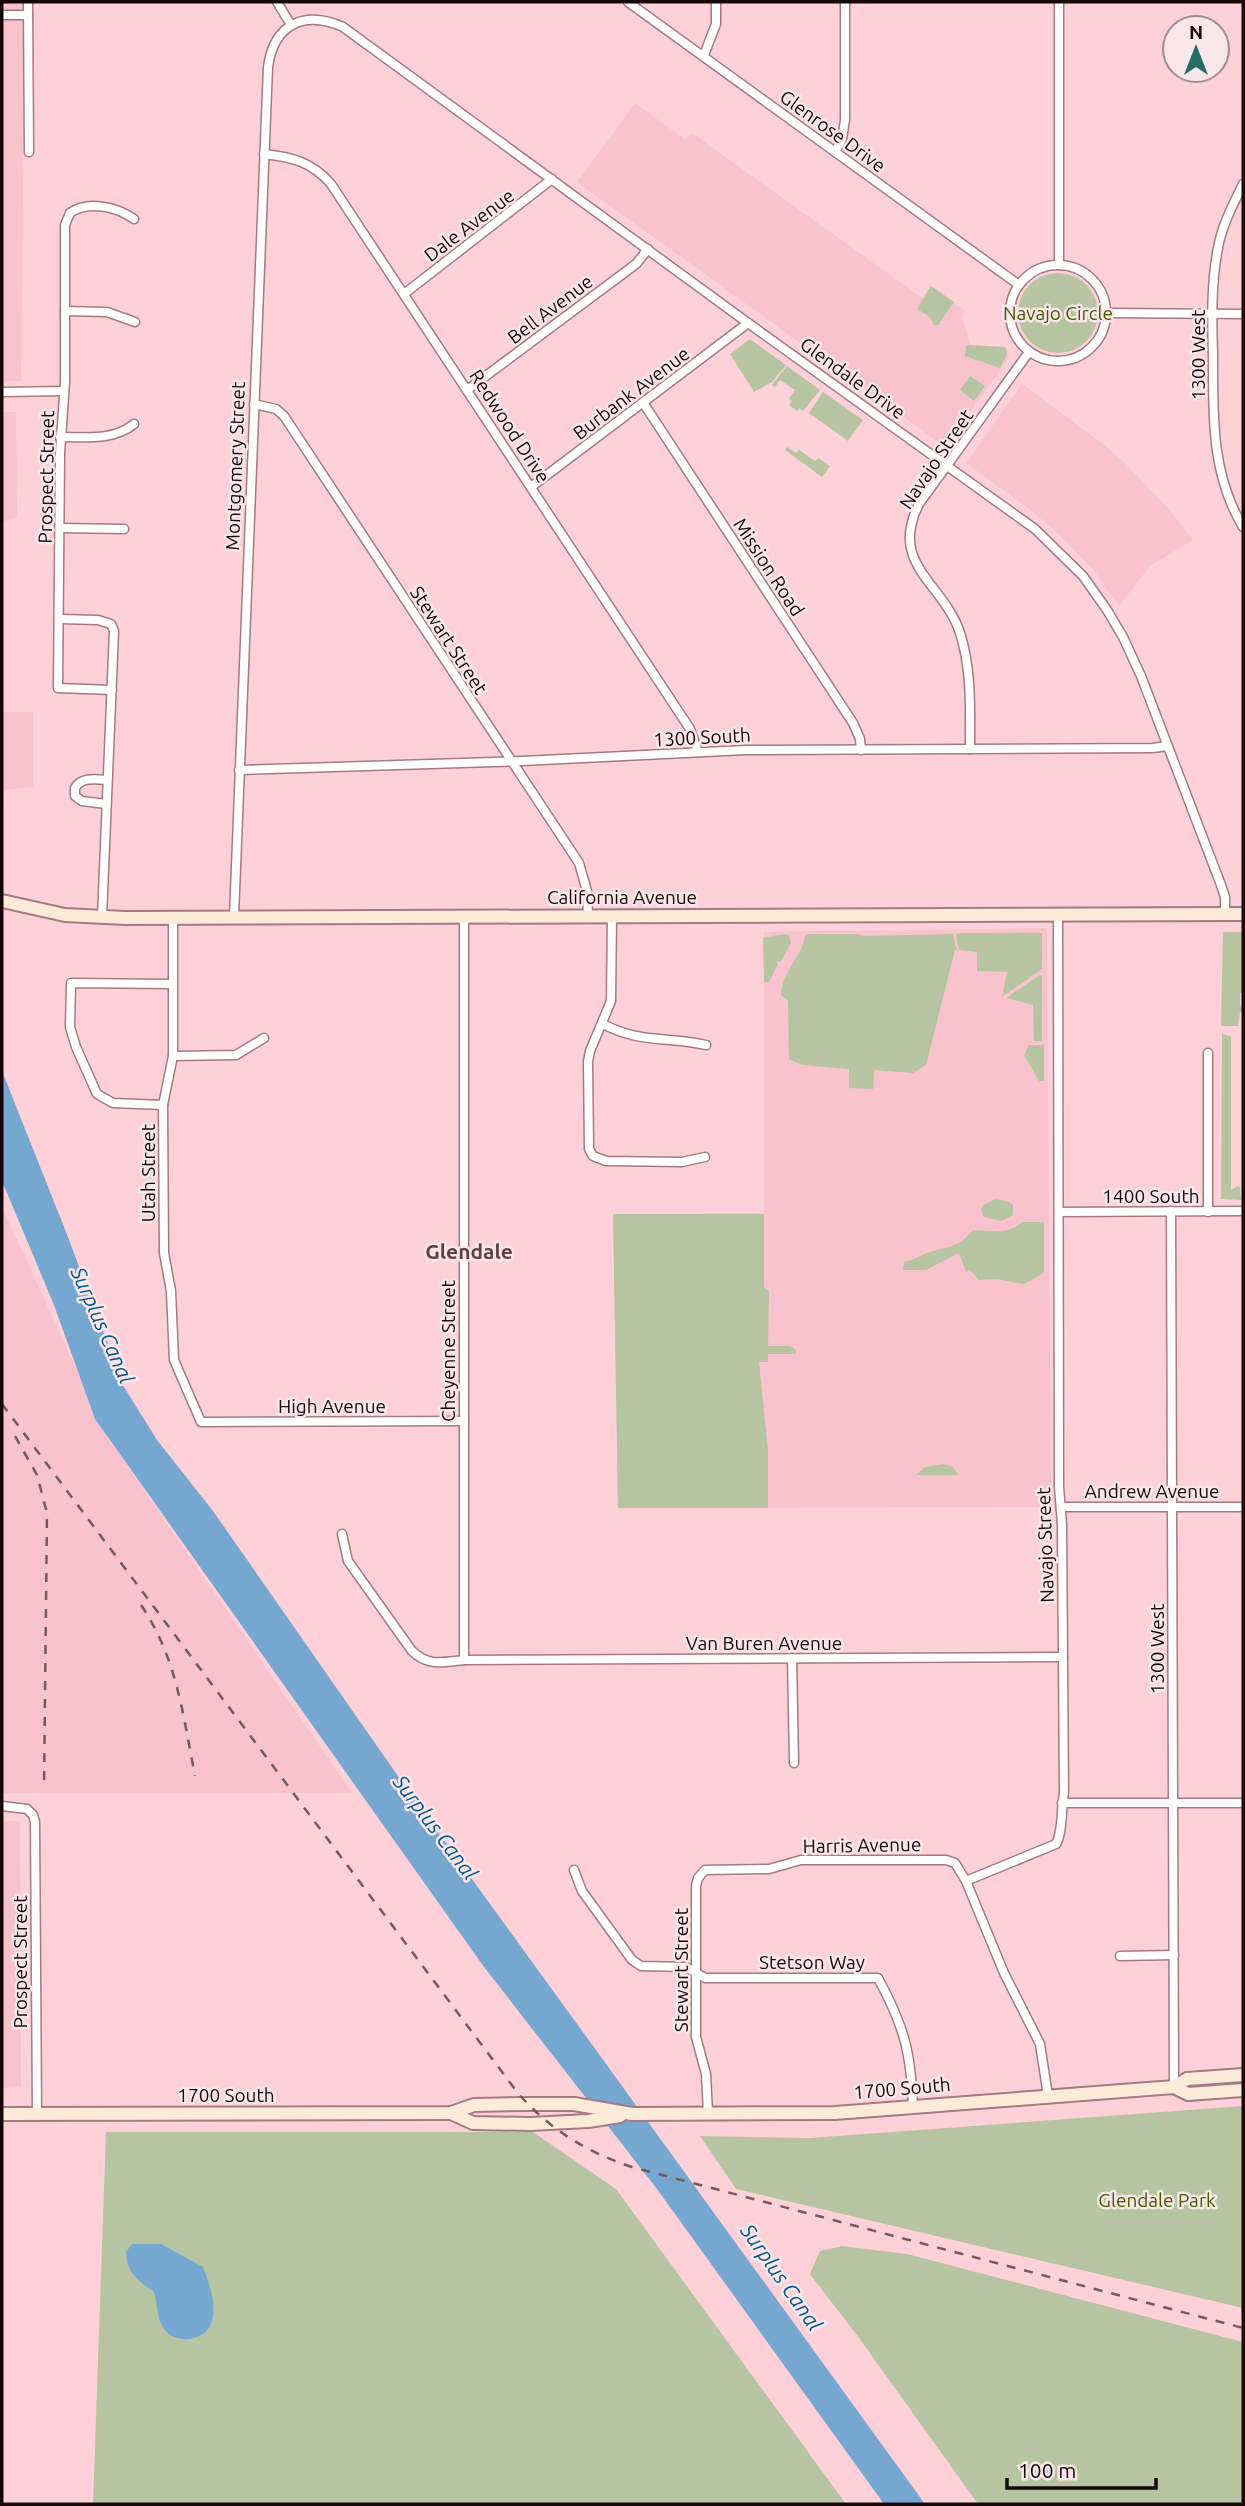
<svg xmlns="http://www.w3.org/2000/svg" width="1245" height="2506" font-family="Ubuntu,sans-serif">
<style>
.built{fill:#f8c3cd}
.green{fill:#b6c4a2}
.water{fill:#76a7d1}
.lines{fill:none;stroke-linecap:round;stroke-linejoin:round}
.street-casing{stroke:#a47b84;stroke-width:11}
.secondary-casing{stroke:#a47b84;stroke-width:16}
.street{stroke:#fff;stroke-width:8}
.secondary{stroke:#fdebd9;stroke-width:12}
.rail{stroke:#745a5f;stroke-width:2.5;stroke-dasharray:9 9;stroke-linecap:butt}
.labels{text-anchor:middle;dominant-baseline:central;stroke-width:5;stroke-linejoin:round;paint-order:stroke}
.street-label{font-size:19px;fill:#15070a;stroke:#f9e6ea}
.park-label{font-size:19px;fill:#445c00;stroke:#f9e6ea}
.neighbourhood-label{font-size:21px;font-weight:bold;fill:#623e46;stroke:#f9e6ea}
.water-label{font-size:21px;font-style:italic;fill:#00578b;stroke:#f9e6ea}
</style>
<rect width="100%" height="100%" fill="#fed1d9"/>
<g class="built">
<polygon points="2,2 25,2 21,381 2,381"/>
<polygon points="635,103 686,140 692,133 922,298 931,286 965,310 962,317 970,345 1007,347 1009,354 1006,363 945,447 577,182"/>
<polygon points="1022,384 1102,443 1124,462 1168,508 1193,540 1150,566 1119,606 1095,572 1064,539 1033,512 966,463"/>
<polygon points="2,412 16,412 17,517 2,522"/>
<polygon points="2,712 33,712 33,787 4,790 2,823"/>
<polygon points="1047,928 1051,1507 618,1508 613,1214 764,1213 764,932"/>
<polygon points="2,1207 108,1438 352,1793 2,1793"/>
<polygon points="2,1821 20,1821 21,2087 2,2088"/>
</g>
<g class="green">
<circle cx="1058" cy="313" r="40"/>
<polygon points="931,286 954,302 938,325 934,325 930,317 917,309"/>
<polygon points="750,339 786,365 772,382 754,392 730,354"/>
<polygon points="970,345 1005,347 1007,354 1000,368 965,356 966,346"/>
<polygon points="787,366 820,390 803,411 799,408 797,411 789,405 792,401 789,399 795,390 780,380 775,387 772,385"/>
<polygon points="970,376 985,386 974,401 960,390"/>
<polygon points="823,392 863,420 848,441 809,413"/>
<polygon points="787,447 796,453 799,450 815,461 818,458 830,466 822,477 785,450"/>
<polygon points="1223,932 1243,932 1243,993 1240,993 1240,1006 1243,1007 1243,1012 1240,1012 1238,1026 1221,1026"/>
<polygon points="960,933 1042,933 1042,969 1002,997 1007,972 977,971 977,952 959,950 956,935"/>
<polygon points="783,934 789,935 791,943 781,961 777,962 778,964 769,982 764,982 763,938"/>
<path d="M809,934H858L863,936L953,934L957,950H955L926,1065L913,1073L874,1070L873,1089L849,1088V1069L802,1065L789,1059L788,1001L781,995C781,973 802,957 805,936Z"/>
<polygon points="1040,975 1042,975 1042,1041 1034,1041 1033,1005 1006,998"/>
<polygon points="1222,1034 1231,1036 1231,1190 1238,1186 1240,1187 1241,1200 1221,1199"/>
<polygon points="1029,1045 1044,1045 1044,1081 1039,1081 1024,1055"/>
<polygon points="996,1199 1009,1202 1013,1205 1013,1215 1001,1221 984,1217 981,1209 983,1205"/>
<polygon points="613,1214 764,1214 764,1288 769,1291 768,1346 790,1346 796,1350 796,1354 768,1354 768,1362 759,1362 768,1451 768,1508 618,1508"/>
<path d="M1022,1222H1044V1273L1024,1284L997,1279L979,1280L970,1270L966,1272L959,1253L926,1270H903L904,1262C916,1260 919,1255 930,1252C950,1246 958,1248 973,1230C992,1230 1007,1236 1022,1222Z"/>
<polygon points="943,1464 953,1467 958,1475 916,1475 925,1467"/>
<polygon points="1243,2106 1243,2308 736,2189 700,2136 810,2138"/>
<polygon points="106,2132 533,2132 616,2189 846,2504 93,2504"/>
<polygon points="842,2246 907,2254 1243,2342 1243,2504 978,2504 859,2338 810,2274 820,2251"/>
</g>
<g class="water">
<polygon points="2,1071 68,1237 124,1387 157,1440 213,1511 414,1799 925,2504 884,2504 657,2189 484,1967 95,1419 54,1305 2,1181"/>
<path d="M132,2244H161L203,2267C209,2283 217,2303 212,2321C206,2342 176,2345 164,2329C156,2318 158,2304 154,2292C138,2280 127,2274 126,2252Z"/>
</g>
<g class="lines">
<g class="street-casing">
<g id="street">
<polyline points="28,2 29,152"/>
<polyline points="277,2 291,25"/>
<polyline points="628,2 1019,285"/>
<polyline points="1059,2 1059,265"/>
<polyline points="2,15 28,15"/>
<polyline points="704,55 716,24 716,2"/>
<polyline points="835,152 842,139 845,120 845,2"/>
<path d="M264,154C292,157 312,162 331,184L690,729L698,752"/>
<path d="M1243,184C1233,205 1222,225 1218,248C1211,283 1212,320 1213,355C1213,415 1211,474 1243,527"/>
<circle cx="1058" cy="313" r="48"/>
<polyline points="404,294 552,179"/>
<polyline points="65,311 107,312 135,322"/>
<polyline points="1106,313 1243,314"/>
<polyline points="467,390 636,264 648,249"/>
<polyline points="2,392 64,391"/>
<polyline points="254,404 276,409 284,416 579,863 587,891 588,916"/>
<polyline points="644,404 853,723 860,739 861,750"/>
<path d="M60,437C86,437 113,441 134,424"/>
<polyline points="531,487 748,323"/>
<polyline points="60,528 124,529"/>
<polyline points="59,619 98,620 111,624 114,631 102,917"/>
<path d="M112,690L58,688L60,453L65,382V225L70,213C88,200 117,207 134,219"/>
<path d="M970,749C970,711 972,670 960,633C944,583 888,565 919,504L1029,352"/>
<polyline points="239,770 522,761 746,750 1153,748 1167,746"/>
<path d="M106,804L82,801L75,796V788C81,777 95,779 107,780"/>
<polyline points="464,916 464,1660"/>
<polyline points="612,916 611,1001 590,1051 588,1062 589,1149 593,1156 606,1161 682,1162 705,1157"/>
<polyline points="173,917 173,1056 163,1105 164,1253 171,1291 174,1360 201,1422 464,1421"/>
<path d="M234,917L268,67C274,24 304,10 343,27L748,323L1035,529L1083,576L1107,610L1123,637L1141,676L1221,885L1225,897V914"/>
<path d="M603,1024C641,1044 666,1036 706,1045"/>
<polyline points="1208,1053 1208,1212"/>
<polyline points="173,1056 236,1055 264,1038"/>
<polyline points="163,1105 113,1103 97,1094 76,1047 70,1027 71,983 172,984"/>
<polyline points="1171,1211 1174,2087"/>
<polyline points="1059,1212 1243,1211"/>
<polyline points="1061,1507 1243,1507"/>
<path d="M342,1534L348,1561L412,1651C429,1667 443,1662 464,1660L1063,1657"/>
<polyline points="792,1658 794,1763"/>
<polyline points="1062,1803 1243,1803"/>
<polyline points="2,1806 27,1809 33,1815 35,1822 37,2114"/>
<path d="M574,1870L582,1891L632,1960L641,1966L686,1967L705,1978H878C904,2026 911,2052 913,2107"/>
<path d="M966,1881L1056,1844C1063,1832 1061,1808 1064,1793L1062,1524L1059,1487L1058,915"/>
<polyline points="1120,1956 1174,1955"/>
<polyline points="708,2113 706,2074 696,2037 696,1886 698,1878 705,1870 769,1869 801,1860 946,1860 955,1863 966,1881 1004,1973 1040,2044 1048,2096"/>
</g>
</g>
<g class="secondary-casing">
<g id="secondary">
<polyline points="2,901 65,915 125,918 1243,914"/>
<polyline points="1174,2087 1188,2094 1243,2090"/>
<polyline points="451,2113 473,2123 530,2124 588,2121 620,2116"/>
<polyline points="2,2114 451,2113 474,2105 528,2104 574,2104 632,2114 835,2113 1174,2087 1187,2079 1243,2075"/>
</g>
</g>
<use href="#street" class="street"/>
<use href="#secondary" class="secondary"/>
<g class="rail">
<path d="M2,1404L517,2092C549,2129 586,2152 632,2167L1243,2328"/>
<polyline points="15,1436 37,1475 47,1513 44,1789"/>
<path d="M141,1605C177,1658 183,1715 195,1776"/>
</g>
</g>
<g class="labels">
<g class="street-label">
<text transform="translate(833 131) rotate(36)">Glenrose Drive</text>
<text transform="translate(469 225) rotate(-37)">Dale Avenue</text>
<text transform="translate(550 309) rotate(-37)">Bell Avenue</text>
<text transform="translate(1198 355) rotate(-90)">1300 West</text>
<text transform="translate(853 378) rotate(36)">Glendale Drive</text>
<text transform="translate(631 393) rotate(-37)">Burbank Avenue</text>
<text transform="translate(510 426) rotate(57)">Redwood Drive</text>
<text transform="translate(936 459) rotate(-56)">Navajo Street</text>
<text transform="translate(235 466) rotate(-88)">Montgomery Street</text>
<text transform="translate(46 477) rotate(-89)">Prospect Street</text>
<text transform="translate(769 567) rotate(57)">Mission Road</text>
<text transform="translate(449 640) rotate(57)">Stewart Street</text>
<text transform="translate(702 737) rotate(-3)">1300 South</text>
<text x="622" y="897">California Avenue</text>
<text transform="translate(148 1173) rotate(-90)">Utah Street</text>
<text x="1151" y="1196">1400 South</text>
<text transform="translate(448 1351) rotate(-90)">Cheyenne Street</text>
<text x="332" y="1406">High Avenue</text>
<text x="1152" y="1491">Andrew Avenue</text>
<text transform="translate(1045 1545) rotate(-92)">Navajo Street</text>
<text x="764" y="1643">Van Buren Avenue</text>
<text transform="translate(1157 1649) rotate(-90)">1300 West</text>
<text transform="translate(862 1845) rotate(-1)">Harris Avenue</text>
<text transform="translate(20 1962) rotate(-90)">Prospect Street</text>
<text x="812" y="1962">Stetson Way</text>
<text transform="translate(681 1970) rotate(-90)">Stewart Street</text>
<text transform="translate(902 2088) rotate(-5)">1700 South</text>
<text x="226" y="2095">1700 South</text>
</g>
<g class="park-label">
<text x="1058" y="313">Navajo Circle</text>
<text x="1157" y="2200">Glendale Park</text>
</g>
<g class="neighbourhood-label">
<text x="469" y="1251">Glendale</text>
</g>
<g class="water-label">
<text transform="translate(103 1325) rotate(66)">Surplus Canal</text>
<text transform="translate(436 1827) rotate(53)">Surplus Canal</text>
<text transform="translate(782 2277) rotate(55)">Surplus Canal</text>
</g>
</g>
<rect width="1245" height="2506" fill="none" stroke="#15070a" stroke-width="7"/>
<g transform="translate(1196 49)"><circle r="33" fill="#f9e6ea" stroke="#9e8d90" stroke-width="2"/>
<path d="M0-5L12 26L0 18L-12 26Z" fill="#246d65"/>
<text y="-10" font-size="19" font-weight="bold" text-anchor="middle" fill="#15070a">N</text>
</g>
<path d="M1007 2478v10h149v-10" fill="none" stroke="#15070a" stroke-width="3.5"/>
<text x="1018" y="2478" font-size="21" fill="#15070a" stroke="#f9e6ea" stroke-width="5" paint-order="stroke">100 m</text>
</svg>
